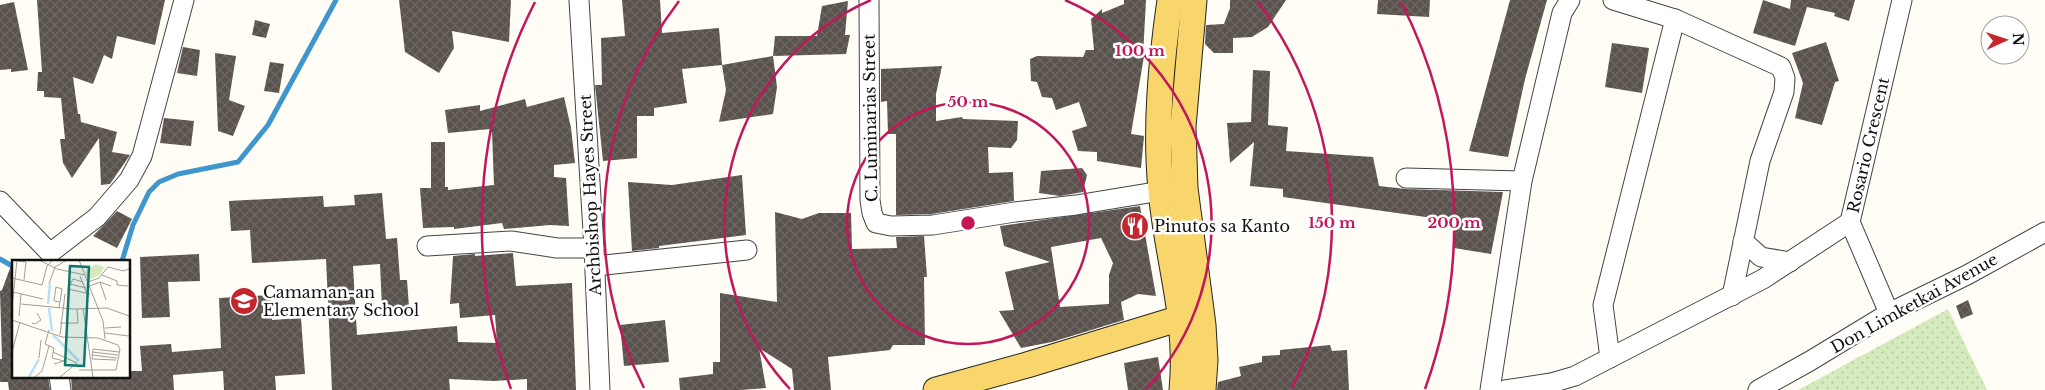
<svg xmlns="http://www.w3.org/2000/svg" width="2045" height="390" font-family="'Libre Baskerville',serif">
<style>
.grass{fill:url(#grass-dots)}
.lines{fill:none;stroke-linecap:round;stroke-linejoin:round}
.stream{stroke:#3f96cf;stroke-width:5}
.building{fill:url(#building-cross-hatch);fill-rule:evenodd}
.minor-casing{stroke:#444;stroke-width:21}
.major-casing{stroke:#222;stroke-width:27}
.minor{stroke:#fff;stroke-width:19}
.major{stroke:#f9d66b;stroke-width:25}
.ring{fill:none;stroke:#c2185b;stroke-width:2.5}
.labels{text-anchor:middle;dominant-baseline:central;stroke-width:5;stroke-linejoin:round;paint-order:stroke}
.street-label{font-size:16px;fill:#111;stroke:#fff}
.poi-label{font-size:16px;fill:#111;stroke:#fff;text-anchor:start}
.inset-river{fill:none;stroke:#b9e0f7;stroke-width:2.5}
.inset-road{fill:none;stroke:#a09f9a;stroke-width:1}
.view{fill:#0f766e;fill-opacity:0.15;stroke:#0f766e;stroke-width:2.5}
.inset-edge{fill:none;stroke:#111;stroke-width:2.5}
.centre{fill:#c2185b;stroke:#fff;stroke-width:2.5}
.ring-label{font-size:15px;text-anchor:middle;font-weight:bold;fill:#c2185b;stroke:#fff;stroke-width:5;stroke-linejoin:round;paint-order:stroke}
</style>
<defs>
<pattern id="grass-dots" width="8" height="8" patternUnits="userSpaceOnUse" patternTransform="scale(1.25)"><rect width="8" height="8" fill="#d5ebbd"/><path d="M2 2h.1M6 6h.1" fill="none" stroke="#b6c8a1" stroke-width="1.8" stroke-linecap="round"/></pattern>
<pattern id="building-cross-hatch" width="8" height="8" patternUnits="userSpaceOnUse" patternTransform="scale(1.25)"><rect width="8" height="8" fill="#5a524d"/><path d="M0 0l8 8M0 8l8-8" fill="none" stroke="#6d6662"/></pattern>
</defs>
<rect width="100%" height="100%" fill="#fffdf5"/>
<polygon class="grass" points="1948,309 1987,390 1798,390"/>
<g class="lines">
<g class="stream">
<polyline points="0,259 14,267"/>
<polyline points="122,261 133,225 149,192 159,182 178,174 238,162 268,125 336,0"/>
</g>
</g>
<g class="building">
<polygon points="37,0 165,0 155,45 117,36 112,59 104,55 93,84 73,77 78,114 80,114 81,122 117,132 112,152 130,155 110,184 101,185 99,138 72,178 63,163 60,139 65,139 61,98 44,97 44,91 37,91 38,72 42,72"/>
<polygon points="399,0 511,0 509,42 452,31 454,48 439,73 405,52"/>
<polygon points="622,0 660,0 662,33 719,28 722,65 682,69 687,103 654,108 654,116 637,116 637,158 603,161 595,85 602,85 601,38 625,36"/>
<polygon points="1124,0 1146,0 1143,55 1144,56 1131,134 1144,136 1141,168 1097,161 1097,152 1078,151 1072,131 1087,126 1079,102 1056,110 1052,98 1042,97 1037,82 1031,81 1030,59 1037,56 1083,57 1086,50 1094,50 1091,19 1102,9 1102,13 1124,4"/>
<polygon points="1230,0 1286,0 1268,27 1252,37 1233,38 1233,53 1214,53 1205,44 1206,25 1224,24 1230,8"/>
<polygon points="1378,0 1430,0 1429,17 1377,14"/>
<polygon points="1510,0 1547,0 1525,79 1508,157 1469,151"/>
<polygon points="1763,0 1790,9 1791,0 1855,0 1849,21 1834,16 1835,13 1807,7 1795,46 1753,33"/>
<polygon points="848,1 845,35 850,35 846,54 773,56 775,36 817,36 822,6"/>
<polygon points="14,2 28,70 11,72 11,69 0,70 0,5"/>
<polygon points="255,20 270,24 266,38 252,35"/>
<polygon points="1826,42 1839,81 1835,82 1822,125 1795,118 1803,83 1792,53"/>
<polygon points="1612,43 1649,48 1642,93 1605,87"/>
<polygon points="183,47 200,50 197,76 177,73"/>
<polygon points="215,53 236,56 229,100 245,106 233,136 218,131"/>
<polygon points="773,56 777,87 773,114 719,122 726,90 722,65"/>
<polygon points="270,62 284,64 279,93 264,91"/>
<polygon points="942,66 936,94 936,121 962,117 963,119 1018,121 1017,140 1011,148 988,147 989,173 1013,172 1014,201 932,214 896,215 896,134 888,134 887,101 881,102 881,69"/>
<polygon points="1253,70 1270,71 1268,125 1288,127 1286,151 1373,157 1379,186 1406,189 1503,192 1491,254 1454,248 1454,221 1283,197 1283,189 1250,186 1254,142 1230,163 1227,123 1251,122"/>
<polygon points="564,97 571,128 575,163 554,165 554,177 566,178 569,226 550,225 504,229 502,223 454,229 454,227 423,228 420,188 431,188 431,142 445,142 445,187 448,187 448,190 494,185 492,132 489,132 490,129 448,133 445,110 480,105 480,111 525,99 527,107"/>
<polygon points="164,118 194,121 191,146 160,143"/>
<polygon points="1082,168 1087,175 1083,192 1060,196 1039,193 1041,171"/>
<polygon points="742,175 746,235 659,246 659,248 632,251 628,182 672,185"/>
<polygon points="382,193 386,239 397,238 400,280 407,280 409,307 382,308 380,264 353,266 357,335 457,326 458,342 497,343 495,315 460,318 459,303 450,304 453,256 475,254 475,256 513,253 516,286 572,283 576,390 527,390 527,379 494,381 449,379 450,390 332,390 326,259 252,263 250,230 231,231 229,201 323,196 324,207 355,205 354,195"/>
<path d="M1140,206L1156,296L1138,294L1121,302L1124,320L1052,342L1021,348L999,311L1014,310L1005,272L1050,262L1004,246L1000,226ZM1101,238L1113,263L1109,275V304L1060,307L1051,247Z"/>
<polygon points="117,211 132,219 117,248 93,236"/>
<polygon points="775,212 802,219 819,213 851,213 852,249 897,248 896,237 924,236 927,277 924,277 925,345 893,345 890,350 828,357 831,390 794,390 792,369 759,348 766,388 740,390 680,390 679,378 713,374 713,362 720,362 720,293 777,302"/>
<polygon points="199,254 200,281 168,282 170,317 142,318 140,257"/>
<polygon points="12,263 14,264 14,376 48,376 50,390 9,390 8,382 0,382 0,359 2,359 0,291 2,290"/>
<polygon points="271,295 272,320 301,318 305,374 275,376 276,390 224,390 223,371 173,375 174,390 72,390 71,378 129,376 129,371 142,371 140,346 171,344 172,352 221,348 219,298"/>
<polygon points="1968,300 1973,314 1961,319 1956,306"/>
<polygon points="665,320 669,362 624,366 620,325"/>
<polygon points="1330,345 1332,351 1347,350 1349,390 1217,390 1218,382 1241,376 1239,367 1262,362 1262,356 1280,355 1280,350"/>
<polygon points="1158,357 1163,390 1128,390 1124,363"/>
</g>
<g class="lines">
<g class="minor-casing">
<g id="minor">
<polyline points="579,0 594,248 600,390"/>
<polyline points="869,0 870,200 872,213 876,223 891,226 933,225 1015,212 1076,205 1173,189"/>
<polyline points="1613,0 1675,19 1781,67 1785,78 1784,92 1760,161 1732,296"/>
<polyline points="1406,178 1522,181"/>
<polyline points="0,201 50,253"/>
<polyline points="1743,241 1761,257 1790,262"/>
<polyline points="427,246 511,241 557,248 594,248"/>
<polyline points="50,253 97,217 129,180 142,156 184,0"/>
<polyline points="595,266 747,250"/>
<polyline points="1889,313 1850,222 1902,0"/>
<polyline points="1610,358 1603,305 1675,19"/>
<polyline points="59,376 61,390"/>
<polyline points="1490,390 1522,181 1562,13 1570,0"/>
<polyline points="1505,390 1551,383 1575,376 1763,279 1850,222"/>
<polyline points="1758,390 1810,361 1889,313 1967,275 2045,232"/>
</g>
</g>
<g class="major-casing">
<g id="major">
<path d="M1170,0C1161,63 1155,127 1161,190C1167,260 1189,318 1182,390"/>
<polyline points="1194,0 1183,127 1185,188 1203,325 1205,360 1203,390"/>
<polyline points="936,390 1027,365 1197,313"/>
</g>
</g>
<use href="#minor" class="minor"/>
<use href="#major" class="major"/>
</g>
<g class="ring">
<circle cx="968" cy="223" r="121"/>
<path d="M790 389A243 243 0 0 1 871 0M1065 0A243 243 0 0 1 1146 389"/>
<path d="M644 388A364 364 0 0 1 679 1M1257 1A364 364 0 0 1 1292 388"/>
<path d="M511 389A486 486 0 0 1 535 2M1401 2A486 486 0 0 1 1425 389"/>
</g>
<defs>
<g id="restaurant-disc" transform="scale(1.4375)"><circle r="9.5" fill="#c4262e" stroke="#fff"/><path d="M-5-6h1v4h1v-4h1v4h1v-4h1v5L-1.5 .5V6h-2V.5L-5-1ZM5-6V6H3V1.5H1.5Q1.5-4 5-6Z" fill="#fff"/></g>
<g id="school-disc" transform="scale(1.4375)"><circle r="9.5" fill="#c4262e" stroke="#fff"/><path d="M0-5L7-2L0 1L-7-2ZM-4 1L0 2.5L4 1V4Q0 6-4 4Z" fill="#fff"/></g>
</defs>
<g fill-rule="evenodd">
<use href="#restaurant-disc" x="1135" y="226"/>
<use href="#school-disc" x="244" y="301"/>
</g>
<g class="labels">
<g class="street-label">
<text transform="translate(870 118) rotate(-91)">C. Luminarias Street</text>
<text transform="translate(1868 145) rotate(-77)">Rosario Crescent</text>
<text transform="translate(590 195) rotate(-93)">Archbishop Hayes Street</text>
<text transform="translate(1914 303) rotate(-29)">Don Limketkai Avenue</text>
</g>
<g class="poi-label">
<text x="1154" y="226">Pinutos sa Kanto</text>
<text x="263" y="292">Camaman-an<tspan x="263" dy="18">Elementary School</tspan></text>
</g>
</g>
<g transform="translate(12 260)">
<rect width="118" height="118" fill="#fffdf5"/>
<path d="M84,4L92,7L88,15L77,20L73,12Z" fill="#d5ebbd"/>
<path class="inset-river" d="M36,44L38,24M37,48L40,71M41,75L67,101M17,117L27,99"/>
<path class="inset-road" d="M27,0L45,9L73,15M67,0L91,61L93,79M6,1L14,2L12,20M90,15L105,21V25L116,26M68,16L75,34M0,18L30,25M71,22L61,19L56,29L78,34M76,22L87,18L96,7L111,11L117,9M88,22L94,40M37,24L43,7L55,0M58,24L74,28M30,25L35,6L41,0M78,26L88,22L99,26M1,32L31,39M47,42L42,41L44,27L50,29L47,48M9,44L61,49L95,48L117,56M0,47L5,0M71,48L81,117M7,56L9,34M0,60L50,77L86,78L106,85L108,89L104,110H67M20,63L23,64L29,60L25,53M48,63H66L65,49M93,68L109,67M37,70L33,84L42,88L40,98L52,101L42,104M93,73L117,76M48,75L53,34M0,92L8,62M41,92L65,103M80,92L106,95M80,95L105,98M27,98L29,80M104,100L80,99L81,89L107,92M23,117L30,111L37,86M48,117L65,103"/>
<path class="view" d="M58,6L77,7L72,106L53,105Z"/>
<rect width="118" height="118" class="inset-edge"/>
</g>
<circle cx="968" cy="223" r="8" class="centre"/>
<g class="ring-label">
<text x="1140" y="56">100 m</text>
<text x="968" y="107">50 m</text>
<text x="1332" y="228">150 m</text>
<text x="1454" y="228">200 m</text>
</g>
<g transform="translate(2005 40) rotate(87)"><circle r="24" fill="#ffffff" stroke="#a0a0a0"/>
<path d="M0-4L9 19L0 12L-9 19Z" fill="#c4262e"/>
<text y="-8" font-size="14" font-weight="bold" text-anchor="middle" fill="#111111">N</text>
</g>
</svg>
